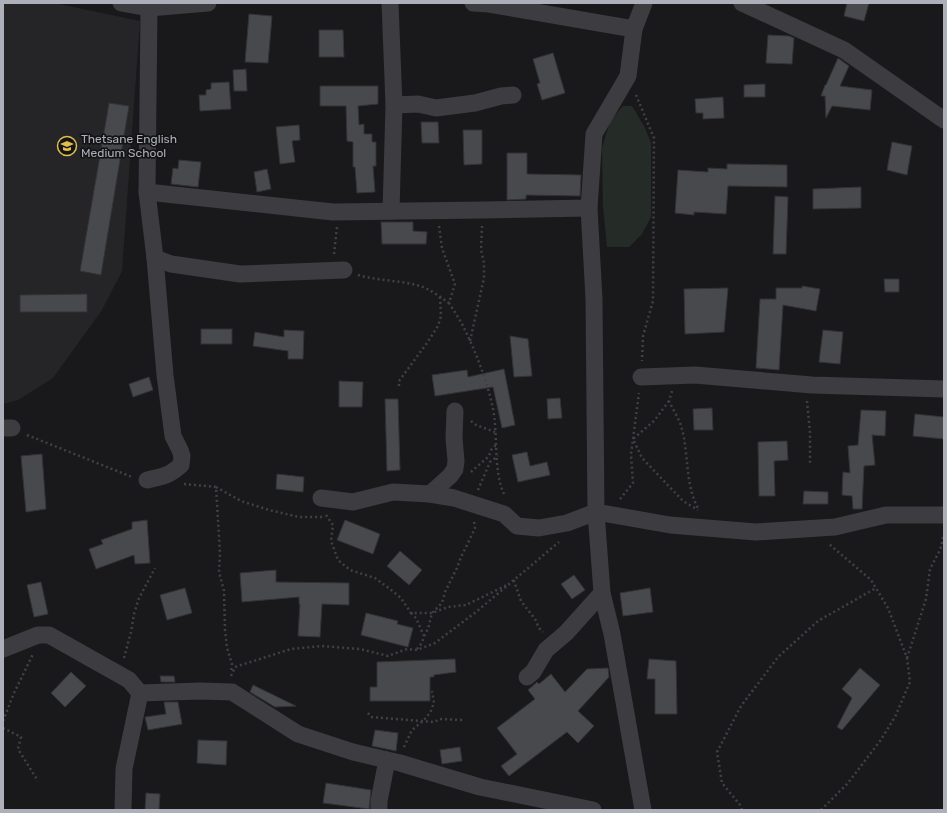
<svg xmlns="http://www.w3.org/2000/svg" width="947" height="813" font-family="Rubik,sans-serif">
<style>
.built{fill:#252528}
.green{fill:#252c27}
.building{fill:#48494d;stroke:#333336}
.lines{fill:none;stroke-linecap:round;stroke-linejoin:round}
.path{stroke:#404146;stroke-width:2.5;stroke-dasharray:2 3;stroke-linecap:butt}
.minor{stroke:#3c3c41;stroke-width:17}
.labels{text-anchor:middle;dominant-baseline:central;stroke-width:3.5;stroke-linejoin:round;paint-order:stroke}
.poi-label{font-size:12px;fill:#adafb9;stroke:#141416;text-anchor:start}
</style>
<rect width="100%" height="100%" fill="#19191b"/>
<polygon class="built" points="3,3 54,3 140,21 122,271 102,310 53,378 18,400 3,404"/>
<polygon class="green" points="623,106 632,106 645,128 651,143 651,217 642,234 629,247 607,247 603,206 602,148 610,121"/>
<g class="building">
<polygon points="847,3 869,3 864,21 844,16"/>
<polygon points="249,14 272,16 268,63 245,62"/>
<polygon points="319,30 343,30 344,57 319,57"/>
<polygon points="768,35 789,36 794,38 792,64 766,63"/>
<polygon points="553,53 565,93 542,100 537,84 540,83 533,59"/>
<polygon points="838,58 849,66 840,86 872,90 870,110 832,106 826,118 825,96 821,96 825,85 826,85"/>
<polygon points="246,69 247,91 234,91 233,70"/>
<polygon points="229,82 231,109 200,111 199,95 206,95 206,90 211,89 211,83"/>
<polygon points="765,84 765,97 744,97 744,85"/>
<polygon points="320,86 378,86 378,104 358,106 359,125 364,124 364,134 372,134 372,142 376,142 376,166 373,166 375,192 357,193 355,167 353,167 353,142 347,141 346,106 320,106"/>
<polygon points="723,97 724,118 703,119 703,113 696,113 695,99"/>
<polygon points="109,103 129,106 101,275 80,271"/>
<polygon points="421,122 438,122 439,143 422,143"/>
<polygon points="299,125 300,140 292,141 295,162 280,164 276,127"/>
<polygon points="463,130 482,130 482,164 464,165"/>
<polygon points="892,142 912,146 907,175 887,170"/>
<polygon points="507,153 527,153 527,174 581,175 580,196 526,195 526,199 507,200"/>
<polygon points="179,160 201,162 198,187 171,184 173,168 178,169"/>
<polygon points="727,164 787,165 787,187 728,186 726,214 694,212 694,215 675,213 678,170 708,172 708,168 727,169"/>
<polygon points="267,169 271,189 257,192 254,172"/>
<polygon points="861,187 861,208 813,209 813,189"/>
<polygon points="775,196 788,197 786,254 773,254"/>
<polygon points="381,222 413,222 413,231 427,232 426,244 382,244"/>
<polygon points="884,279 899,279 899,292 885,292"/>
<polygon points="802,286 820,289 816,311 783,305 779,370 756,368 760,299 776,299 776,288 802,288"/>
<polygon points="728,288 724,332 685,334 684,289"/>
<polygon points="87,294 87,312 20,312 20,295"/>
<rect x="201" y="329" width="31" height="15"/>
<polygon points="284,330 304,331 303,359 288,359 288,351 253,346 255,332 284,337"/>
<polygon points="823,330 843,332 840,364 819,362"/>
<polygon points="510,336 528,339 532,376 514,377"/>
<polygon points="504,369 515,425 502,428 493,387 435,396 432,375 467,370 468,377"/>
<polygon points="149,377 153,390 133,397 129,384"/>
<polygon points="339,381 363,382 362,407 339,407"/>
<polygon points="560,398 562,418 548,419 547,399"/>
<polygon points="385,399 398,399 400,470 387,471"/>
<polygon points="712,408 713,430 694,430 693,409"/>
<polygon points="861,410 886,411 885,436 872,435 875,465 864,466 862,509 853,509 852,496 842,495 843,472 850,473 848,446 858,445"/>
<polygon points="915,414 944,417 944,439 913,436"/>
<polygon points="787,441 788,460 774,461 775,496 759,496 758,442"/>
<polygon points="527,452 530,466 547,462 550,475 518,482 512,455"/>
<polygon points="42,454 46,509 26,512 21,456"/>
<polygon points="277,474 304,477 303,492 276,489"/>
<polygon points="804,491 828,492 828,504 803,504"/>
<polygon points="147,520 150,563 135,564 134,555 96,569 89,549 103,544 101,540 132,529 132,522"/>
<polygon points="345,520 380,534 373,554 337,540"/>
<polygon points="400,551 422,570 409,585 387,566"/>
<polygon points="276,570 276,582 349,583 349,605 322,604 320,637 298,636 300,604 299,604 299,597 242,602 240,573"/>
<polygon points="574,575 585,590 572,599 561,584"/>
<polygon points="41,582 48,614 34,617 27,585"/>
<polygon points="185,588 192,613 167,620 160,595"/>
<polygon points="650,588 653,612 623,616 620,593"/>
<polygon points="366,613 398,621 397,624 413,628 408,647 361,635"/>
<polygon points="455,659 456,672 434,675 434,677 430,677 430,701 370,701 370,687 377,687 377,662"/>
<polygon points="649,659 676,661 677,714 655,714 655,679 647,679"/>
<polygon points="608,668 609,677 578,711 594,726 578,743 567,732 509,776 501,766 517,754 497,728 535,699 528,690 537,682 539,684 551,674 565,692 587,669"/>
<polygon points="860,668 880,685 842,730 837,727 852,698 842,689"/>
<polygon points="71,672 86,686 65,707 51,693"/>
<polygon points="160,676 174,676 175,682 161,682"/>
<polygon points="253,685 296,706 275,707 250,692"/>
<polygon points="164,702 178,702 182,724 148,730 145,717 166,714"/>
<polygon points="375,730 398,733 396,751 372,746"/>
<polygon points="198,740 227,741 226,765 197,763"/>
<polygon points="460,747 462,761 442,764 440,750"/>
<polygon points="326,783 371,790 369,809 323,803"/>
<polygon points="146,793 160,794 159,810 145,810"/>
</g>
<g class="lines">
<g class="path">
<polyline points="636,95 654,138 653,301 643,336 642,361"/>
<path d="M439,226L442,248L455,284L449,303C454,311 459,318 463,326C475,350 486,378 492,404C499,432 492,471 505,496"/>
<polyline points="334,254 337,227"/>
<path d="M358,275C378,281 400,280 420,286C430,289 440,297 449,303"/>
<polyline points="470,341 484,278 484,263 481,250 482,226"/>
<polyline points="399,386 399,381 427,343 438,326 441,316 440,297"/>
<path d="M672,391L669,401C673,410 680,420 682,429C689,456 685,486 699,510"/>
<polyline points="669,401 654,421 633,439 642,458 683,501 698,510"/>
<polyline points="807,401 810,433 810,465"/>
<polyline points="471,421 476,425 495,432"/>
<polyline points="27,435 132,477"/>
<polyline points="471,472 489,456 491,450 496,445"/>
<polyline points="184,484 216,487 220,553 219,572 224,591 225,630 227,648 232,664 231,672"/>
<polyline points="216,487 241,501 269,510 299,517 323,517"/>
<polyline points="478,490 490,462 498,456"/>
<polyline points="620,499 633,483 631,454 639,393"/>
<polyline points="326,515 333,525 331,541 338,560 350,570 375,578 390,589 401,598 411,613 432,613 448,607 466,605 507,585"/>
<polyline points="513,581 514,581 521,601 535,619 539,628 543,632"/>
<polyline points="411,613 416,618 424,636 422,643 417,649"/>
<polyline points="424,636 428,629 432,613 442,603 445,592 457,568 461,557 468,543 475,528 474,521"/>
<polyline points="124,658 131,632 134,614 139,598 155,568"/>
<polyline points="907,658 926,599 930,569 940,550 944,534"/>
<polyline points="231,676 235,667 291,649 321,646 360,649 388,656 407,649 417,650 435,643 476,612 559,542"/>
<polyline points="368,713 371,717 434,722 440,719 463,720"/>
<polyline points="3,721 14,693 33,654"/>
<polyline points="3,728 21,737 18,749 38,781"/>
<polyline points="404,747 412,730 423,721 430,713 434,703 432,691"/>
<polyline points="742,810 740,805 722,783 717,752 741,706 778,657 818,621 876,588"/>
<polyline points="821,810 848,783 880,741 895,717 910,682 907,658 888,608 871,580 829,544"/>
</g>
<g class="minor">
<polyline points="121,3 149,8 208,3"/>
<polyline points="390,3 394,105 391,211"/>
<polyline points="473,3 489,4 634,29"/>
<polyline points="742,3 844,50 944,120"/>
<polyline points="394,105 418,104 436,108 475,103 501,96 513,95"/>
<polyline points="147,192 333,212 483,210 589,208"/>
<polyline points="155,258 171,264 240,274 344,270"/>
<polyline points="641,377 695,375 812,385 944,389"/>
<polyline points="3,428 12,428"/>
<path d="M147,480C162,477 169,476 181,465L182,456L180,450L173,436L165,375L155,258L147,192L149,8"/>
<polyline points="430,494 450,476 455,469 456,461 454,438 455,411"/>
<polyline points="321,498 353,502 393,492 430,494 454,498 504,514 517,526 539,528 567,523 596,512 670,525 756,532 835,527 886,515 944,515"/>
<polyline points="3,649 38,635 49,635 129,680 140,693 200,691 232,692 298,734 353,752 400,763 480,787 593,810"/>
<polyline points="527,677 533,672 546,650 566,633 602,593"/>
<polyline points="123,810 124,769 140,693"/>
<polyline points="379,810 379,801 387,760"/>
<polyline points="643,810 612,634 602,593 596,512 594,299 589,208 594,134 628,76 634,29 644,3"/>
</g>
</g>
<defs>
<g id="school-ring" transform="scale(1)"><circle r="9.5" fill="#141416" stroke="#dfbe4d" stroke-width="1.5"/><path d="M0-5L7-2L0 1L-7-2ZM-4 1L0 2.5L4 1V4Q0 6-4 4Z" fill="#dfbe4d"/></g>
</defs>
<g fill-rule="evenodd">
<use href="#school-ring" x="67" y="146"/>
</g>
<g class="labels">
<g class="poi-label">
<text x="81" y="139">Thetsane English<tspan x="81" dy="14">Medium School</tspan></text>
</g>
</g>
<rect width="947" height="813" fill="none" stroke="#adafb9" stroke-width="8"/>
</svg>
